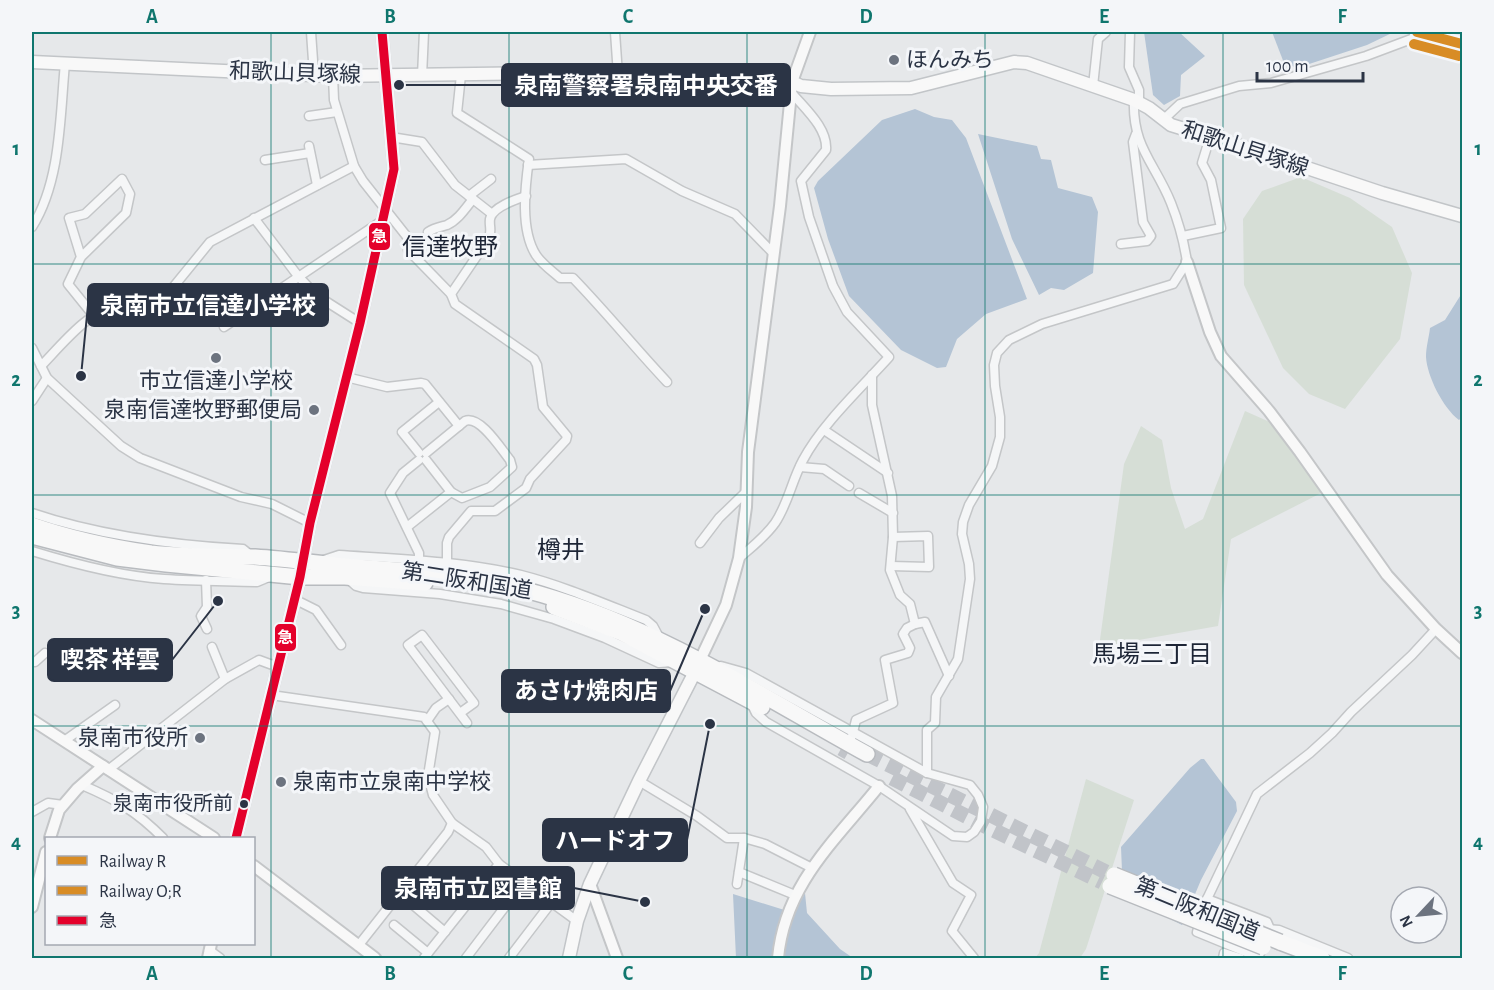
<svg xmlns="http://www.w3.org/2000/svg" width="1494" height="990" font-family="'Alegreya Sans','Noto Sans JP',sans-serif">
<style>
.green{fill:#d6ded6}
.water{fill:#b4c4d5}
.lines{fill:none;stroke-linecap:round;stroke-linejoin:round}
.street-tunnel{stroke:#c1c4c9;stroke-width:8;stroke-dasharray:8 4;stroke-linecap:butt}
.highway-tunnel{stroke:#c1c4c9;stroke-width:15;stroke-dasharray:15 8;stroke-linecap:butt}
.street-casing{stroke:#c4c6c8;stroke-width:11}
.secondary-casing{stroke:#c4c6c8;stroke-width:14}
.primary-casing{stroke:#c2c5c8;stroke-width:15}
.highway-casing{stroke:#b8bbbf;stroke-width:18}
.street{stroke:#f5f6f7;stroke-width:8}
.secondary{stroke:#f8f8f8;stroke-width:10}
.primary{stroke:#f8f8f8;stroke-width:12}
.highway{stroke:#f8f8f8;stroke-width:15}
.highway-bridge-casing{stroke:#b8bbbf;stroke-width:18;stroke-linecap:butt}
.highway-bridge{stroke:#f8f8f8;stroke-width:15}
.bus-1-casing{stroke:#f4f6f9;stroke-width:14}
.bus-1{stroke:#e4002b;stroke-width:9}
.rail-1-casing{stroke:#f4f6f9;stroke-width:15}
.rail-2-casing{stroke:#f4f6f9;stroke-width:15}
.rail-1{stroke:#d88c25;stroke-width:10}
.rail-2{stroke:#d88c25;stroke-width:10}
.grid{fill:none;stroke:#0f766e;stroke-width:1.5;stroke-opacity:0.55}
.poi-dot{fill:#6c737f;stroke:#f4f6f9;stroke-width:2}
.bus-dot{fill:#2b3445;stroke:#f4f6f9;stroke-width:2}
.labels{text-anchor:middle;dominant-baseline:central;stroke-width:6;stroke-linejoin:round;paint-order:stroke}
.bus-label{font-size:20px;fill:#2b3445;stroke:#f4f6f9;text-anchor:end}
.poi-label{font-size:22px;fill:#2b3445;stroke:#f4f6f9;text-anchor:start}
.street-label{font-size:22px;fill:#2b3445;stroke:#f4f6f9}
.neighbourhood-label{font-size:24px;fill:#1d2536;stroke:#f4f6f9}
.leader{fill:none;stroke:#2b3445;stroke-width:2}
.callout-dot{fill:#2b3445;stroke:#f4f6f9;stroke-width:2}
.callout{fill:#2b3445;stroke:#2b3445;stroke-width:2}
.callout-label{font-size:24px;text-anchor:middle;font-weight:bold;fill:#fff}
.line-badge{stroke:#f4f6f9;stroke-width:2}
.badge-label{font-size:16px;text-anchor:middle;font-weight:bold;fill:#fff}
.neatline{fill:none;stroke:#0f766e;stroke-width:2}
.grid-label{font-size:20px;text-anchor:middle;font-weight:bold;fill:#0f766e}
</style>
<rect width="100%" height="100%" fill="#e6e8ea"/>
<g class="green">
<polygon points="1301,177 1350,198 1392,227 1412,273 1400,339 1345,409 1309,394 1283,368 1244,285 1243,219 1262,191"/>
<polygon points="1245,411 1283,428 1327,490 1231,539 1218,626 1099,647 1124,464 1141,426 1162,440 1171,488 1185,529 1203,519"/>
<polygon points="1086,779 1134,800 1086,949 1080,958 1035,958 1039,953"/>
</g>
<g class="water">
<polygon points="1144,32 1179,32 1205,56 1181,75 1180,96 1164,105 1153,95"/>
<polygon points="1272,32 1394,32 1367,45 1297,68 1284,63"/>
<polygon points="915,109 934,117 952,120 966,138 1027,299 986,314 957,339 946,367 937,368 901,350 849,296 828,239 814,188 818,181 882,120"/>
<polygon points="978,134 1037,146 1041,159 1051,160 1058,188 1092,197 1098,212 1093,273 1064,290 1051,288 1039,295 1012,239"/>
<path d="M1462,293V417L1459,420C1443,408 1427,376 1426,357C1426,347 1429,337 1430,328L1445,320Z"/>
<polygon points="1201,759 1204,759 1236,802 1237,811 1201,880 1182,925 1123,895 1121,847 1190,768"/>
<polygon points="805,893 807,913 840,949 853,958 736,958 733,894 794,913"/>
</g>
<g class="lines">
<polyline class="street-tunnel" points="841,757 850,741"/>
<g class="highway-tunnel">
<polyline points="867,754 1106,872"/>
<polyline points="892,778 989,828 1102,882"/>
</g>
<g class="street-casing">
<g id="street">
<polyline points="311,32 314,75"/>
<polyline points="615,32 618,75"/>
<polyline points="1130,32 1129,67 1139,90 1139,103"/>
<path d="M461,75L457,113L529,159C525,187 520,230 536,255C542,264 552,271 560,278H573C606,312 635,348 667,382"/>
<polyline points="333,76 334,100 354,166 363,181 408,238 408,250 451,294"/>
<polyline points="422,76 424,32"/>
<polyline points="1093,86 1098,39 1106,32"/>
<polyline points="309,116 337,112"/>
<polyline points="1163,120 1180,104 1239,86 1271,83 1366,56 1414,38 1417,32"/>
<polyline points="391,137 422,142 455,185 492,214"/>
<polyline points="309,146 317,185"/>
<polyline points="265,160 310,153"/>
<polyline points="528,165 626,159 682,191 735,214 773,253"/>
<polyline points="469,196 491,179"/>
<polyline points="254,218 298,276 316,295 360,323"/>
<path d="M32,227C61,181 60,116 65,63"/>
<path d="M428,232C434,228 440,227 447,225C458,220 465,209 473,199"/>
<polyline points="1183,236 1221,228 1211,180 1202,163 1210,137"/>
<polyline points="1121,244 1147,241 1151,236 1143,222 1133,142 1136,134"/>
<polyline points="81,257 69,218 85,214 122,179 130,194 126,213 81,257 68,284 93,315"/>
<polyline points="224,327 383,220"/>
<polyline points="32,348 47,378 121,446 140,458 241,497 272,504 310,523"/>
<path d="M41,366C64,342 86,314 118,303L136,315L149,313L157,307L210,242L354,166"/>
<polyline points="872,375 872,405 892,496 893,537 890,570 900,595 910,604 915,624 925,622 949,676"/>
<polyline points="346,377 387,387 421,383 425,384 459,426"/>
<polyline points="32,401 47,378"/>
<polyline points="824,430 888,473"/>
<polyline points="419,453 402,432 439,402"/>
<polyline points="419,460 403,473 390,493 419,553 419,561"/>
<path d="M426,460L451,492L462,498L490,487L512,467L510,460C501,449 480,415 465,421L426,453"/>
<polyline points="800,467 824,469 849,486"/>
<polyline points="859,493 893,513"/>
<path d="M32,513C100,536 171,545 243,549L253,557"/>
<polyline points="407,527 451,492"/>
<polyline points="700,543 719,518 747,491"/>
<path d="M32,551C74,564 119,576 164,579C195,581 226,581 257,582L269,577"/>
<path d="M739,558C752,547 765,537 775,523C788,504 792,480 803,460C822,424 862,387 889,357L847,312L833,286L809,217L801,181L826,150C828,128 804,108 791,92"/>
<path d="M324,560L339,555C400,559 461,561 521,575C564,586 605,604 646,620L653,626L660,639"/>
<path d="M447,563V543L449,537L471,511H495L526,488L530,479L566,440L567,436L543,407L537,365L534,359L455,304L451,294L489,238C492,230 489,226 490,219C492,207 517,199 526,196"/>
<polyline points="891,566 929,567 928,536 893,537"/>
<polyline points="347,578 356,586 363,588 440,594 501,604 554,619 605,638 659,663 673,662"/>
<polyline points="206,580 207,607 201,616 207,629"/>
<polyline points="294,599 316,610 341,645"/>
<polyline points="212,647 225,679"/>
<polyline points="32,661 35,662 45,653"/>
<polyline points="721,666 746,673 927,773 970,785 978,795 983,807 981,821 974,832 967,837 953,836 879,786 766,722 756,713 751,703"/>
<polyline points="271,695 424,717 435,732 428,776 433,795 452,823 486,847 499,864 577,921"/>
<polyline points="460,713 474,703 422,635 408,645 467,723"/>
<polyline points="427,721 436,708 449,699"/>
<polyline points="852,736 856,720 893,703 885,660 908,653 910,648 903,634 907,628 915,624"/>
<polyline points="64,741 115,705"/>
<polyline points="108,770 225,679 259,660 278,667"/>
<path d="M927,773V730L935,723L936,697L958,659L970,579L969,564L962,534L963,522L969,505L992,466L1000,437V417L995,386L994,365L997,353L1009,340L1042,324L1173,284L1187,262C1184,242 1179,223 1171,203C1155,163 1132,147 1134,100"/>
<polyline points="639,781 697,816 727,838 744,838 765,844 812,868"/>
<path d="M82,785C117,800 136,811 163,838"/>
<polyline points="910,809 953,883 971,895 952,931 974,958"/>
<polyline points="32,812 48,803 63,805"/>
<polyline points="739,872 795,895"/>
<polyline points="427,874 467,904"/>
<polyline points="737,884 744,838"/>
<polyline points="1207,899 1257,794 1310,753 1332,733 1351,712 1412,655 1436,629"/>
<polyline points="1206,903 1207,899 1267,922 1270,929 1258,958"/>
<polyline points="412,904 445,932"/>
<polyline points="1201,918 1197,932 1258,957"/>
<polyline points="394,925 428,953"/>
<polyline points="1267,929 1279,930 1348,958"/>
<polyline points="358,946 448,832 452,823"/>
<polyline points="209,950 220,958"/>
<polyline points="424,958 499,864"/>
<polyline points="466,958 523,883"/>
<polyline points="509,958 551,903"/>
<polyline points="1223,958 1224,953 1240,958"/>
</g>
</g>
<g class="secondary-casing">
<g id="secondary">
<polyline points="1187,262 1210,332 1221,356 1269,411 1300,452 1387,575 1436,629 1462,653"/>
<polyline points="700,660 726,605 739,558 746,507 748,452 780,206 792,82 810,32"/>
<polyline points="32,720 214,838"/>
<polyline points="50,838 59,810 77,789 103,766"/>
<polyline points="236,838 300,577 310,523 360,323 394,169 382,32"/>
<polyline points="254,866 375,958"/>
<polyline points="590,884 617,958"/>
<polyline points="32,907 46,852"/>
<polyline points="208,958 211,944"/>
<path d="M778,958C785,884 835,841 879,786"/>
</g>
</g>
<g class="primary-casing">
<g id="primary">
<polyline points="32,62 333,76 542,73 673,75 792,82 801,86 831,89 911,88 1014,62 1027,63 1134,100 1149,108 1171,125 1253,150 1382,193 1462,216"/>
<polyline points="569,958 577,921 590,884 639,781 699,664"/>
</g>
</g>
<g class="highway-casing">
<g id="highway">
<path d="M32,525C69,538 111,547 151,553C185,557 221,556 255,557C285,559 315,563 345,566C386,570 427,571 467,578C616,600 738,683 867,754"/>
<polyline points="32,536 117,558 166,564 300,577 345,577 425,583"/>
<polyline points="554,607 622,633 762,707"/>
<polyline points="1280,942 1322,958"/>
</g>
</g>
<use href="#street" class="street"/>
<use href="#secondary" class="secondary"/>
<use href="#primary" class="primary"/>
<use href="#highway" class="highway"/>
<g class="highway-bridge-casing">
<g id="highway-bridge">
<polyline points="1114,875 1280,942"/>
<polyline points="1110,886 1263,947"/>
</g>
</g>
<use href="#highway-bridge" class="highway-bridge"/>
<g class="bus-1-casing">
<polyline id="bus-1" points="236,838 300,577 310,523 360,323 394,169 382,32"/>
</g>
<use href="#bus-1" class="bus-1"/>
<g class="rail-1-casing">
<polyline id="rail-1" points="1417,32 1462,44"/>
</g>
<g class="rail-2-casing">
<polyline id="rail-2" points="1414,44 1459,56"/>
</g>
<use href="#rail-1" class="rail-1"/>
<use href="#rail-2" class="rail-2"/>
</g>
<path class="grid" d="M271,32V958M509,32V958M747,32V958M985,32V958M1223,32V958M32,264H1462M32,495H1462M32,726H1462"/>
<g class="poi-dot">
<circle cx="894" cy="60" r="6"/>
<circle cx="216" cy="358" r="6"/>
<circle cx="314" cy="410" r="6"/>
<circle cx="200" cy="738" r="6"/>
<circle cx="281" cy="782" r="6"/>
</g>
<circle class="bus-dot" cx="244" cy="804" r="5"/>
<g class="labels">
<g class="bus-label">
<text x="233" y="804">泉南市役所前</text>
</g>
<g class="poi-label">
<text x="906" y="60">ほんみち</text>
<text x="216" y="381" text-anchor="middle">市立信達小学校</text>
<text x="302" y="410" text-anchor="end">泉南信達牧野郵便局</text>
<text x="188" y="738" text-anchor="end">泉南市役所</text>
<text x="293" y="782">泉南市立泉南中学校</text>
</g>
<g class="street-label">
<text transform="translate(295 73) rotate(2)">和歌山貝塚線</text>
<text transform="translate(1245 149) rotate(18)">和歌山貝塚線</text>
<text transform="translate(467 581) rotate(9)">第二阪和国道</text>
<text transform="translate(1197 909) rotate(22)">第二阪和国道</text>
</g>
<g class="neighbourhood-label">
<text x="450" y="248">信達牧野</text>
<text x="561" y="551">樽井</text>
<text x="1152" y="655">馬場三丁目</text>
</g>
</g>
<path class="leader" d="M399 85L502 85M81 376L88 305M218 601L172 660M705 609L670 691M710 724L687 840M645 902L574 888"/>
<g class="callout-dot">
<circle cx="399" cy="85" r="6"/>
<circle cx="81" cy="376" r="6"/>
<circle cx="218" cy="601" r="6"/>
<circle cx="705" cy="609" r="6"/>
<circle cx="710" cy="724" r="6"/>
<circle cx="645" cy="902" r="6"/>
</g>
<g class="callout">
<rect x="502" y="64" width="288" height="42" rx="6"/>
<rect x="88" y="284" width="240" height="42" rx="6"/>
<rect x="48" y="639" width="124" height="42" rx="6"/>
<rect x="502" y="670" width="168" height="42" rx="6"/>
<rect x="543" y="819" width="144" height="42" rx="6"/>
<rect x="382" y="867" width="192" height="42" rx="6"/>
</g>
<g class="callout-label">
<text x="646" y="94">泉南警察署泉南中央交番</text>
<text x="208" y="314">泉南市立信達小学校</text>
<text x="110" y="668">喫茶 祥雲</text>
<text x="586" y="699">あさけ焼肉店</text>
<text x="615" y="849">ハードオフ</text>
<text x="478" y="897">泉南市立図書館</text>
</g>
<g class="line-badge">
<rect x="368" y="222" width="23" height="29" rx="6" fill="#e4002b"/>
<rect x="274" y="623" width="23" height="29" rx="6" fill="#e4002b"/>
</g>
<g class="badge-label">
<text x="379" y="242">急</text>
<text x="285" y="643">急</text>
</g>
<rect width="1494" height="990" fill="none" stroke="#f4f6f9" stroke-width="66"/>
<rect x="45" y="837" width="210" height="108" fill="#f4f6f9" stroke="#a4a8b1" stroke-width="1.5"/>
<rect x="57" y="856" width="30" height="9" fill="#d88c25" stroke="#a4a8b1" stroke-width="1.5"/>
<text x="99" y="867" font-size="18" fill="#2b3445">Railway R</text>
<rect x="57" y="886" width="30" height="9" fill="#d88c25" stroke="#a4a8b1" stroke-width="1.5"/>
<text x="99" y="897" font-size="18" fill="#2b3445">Railway O;R</text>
<rect x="57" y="916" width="30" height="9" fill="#e4002b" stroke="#a4a8b1" stroke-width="1.5"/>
<text x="99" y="927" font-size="18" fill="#2b3445">急</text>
<g transform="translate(1419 915) rotate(244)"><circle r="28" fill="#f4f6f9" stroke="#a4a8b1" stroke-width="1.5"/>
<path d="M0-4.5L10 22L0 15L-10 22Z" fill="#6c737f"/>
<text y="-9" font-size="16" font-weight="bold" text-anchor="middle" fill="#2b3445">N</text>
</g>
<path d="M1257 72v9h106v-9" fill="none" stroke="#2b3445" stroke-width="3"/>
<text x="1266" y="72" font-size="18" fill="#2b3445" stroke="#f4f6f9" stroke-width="4.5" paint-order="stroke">100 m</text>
<rect x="33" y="33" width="1428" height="924" class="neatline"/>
<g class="grid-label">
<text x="152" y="23">A</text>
<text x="390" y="23">B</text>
<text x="628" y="23">C</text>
<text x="866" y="23">D</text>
<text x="1104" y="23">E</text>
<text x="1342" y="23">F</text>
<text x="16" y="155">1</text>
<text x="1478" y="155">1</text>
<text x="16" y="386">2</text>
<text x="1478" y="386">2</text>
<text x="16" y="617">3</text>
<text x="1478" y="617">3</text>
<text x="16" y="848">4</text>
<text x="1478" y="848">4</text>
<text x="152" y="980">A</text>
<text x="390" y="980">B</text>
<text x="628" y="980">C</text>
<text x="866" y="980">D</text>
<text x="1104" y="980">E</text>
<text x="1342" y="980">F</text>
</g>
</svg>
